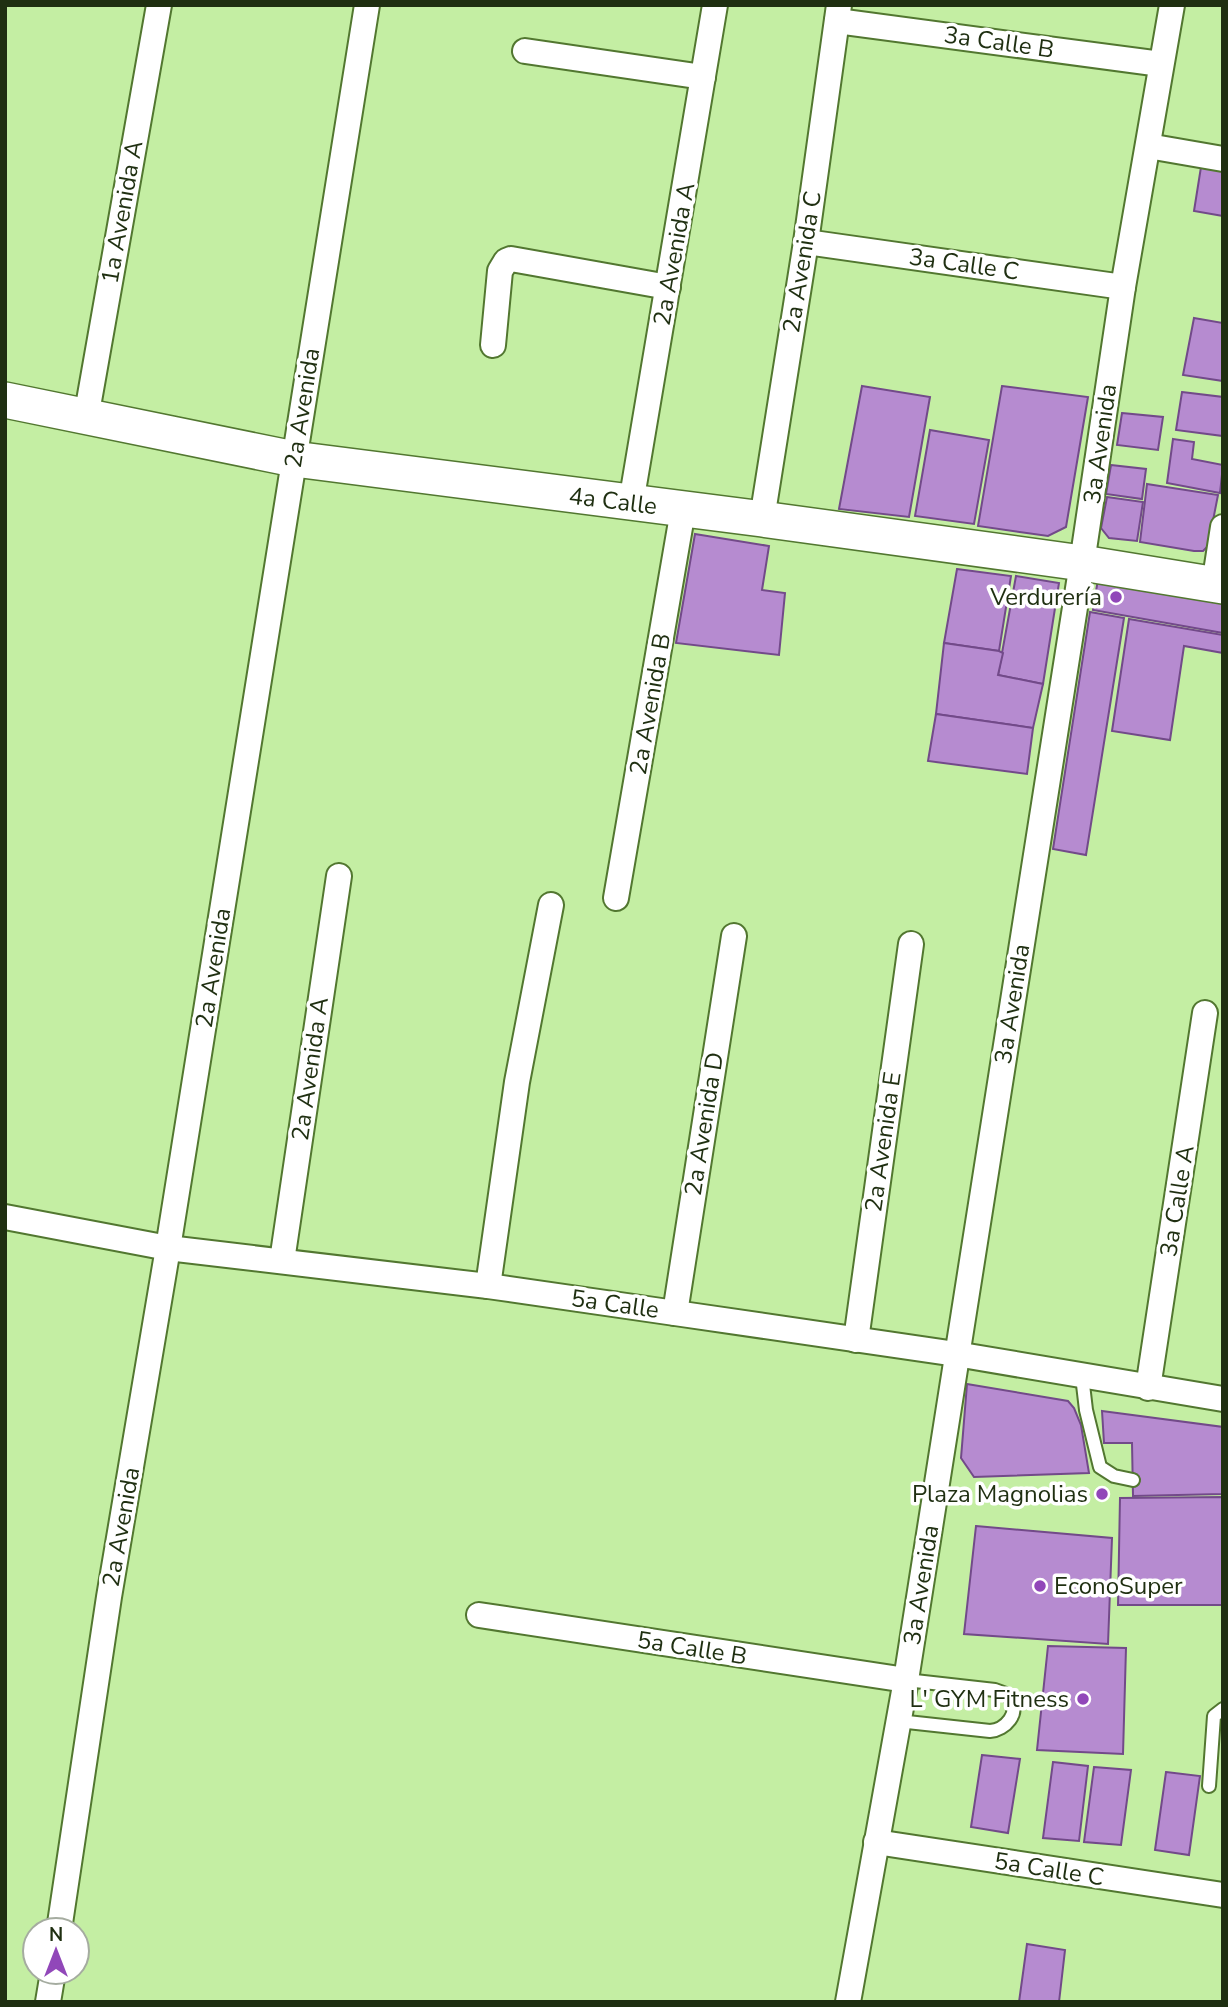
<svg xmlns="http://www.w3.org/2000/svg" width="1228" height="2007" font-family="'Nunito Sans',sans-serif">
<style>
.building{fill:#b68bd0;stroke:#724a89;stroke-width:2}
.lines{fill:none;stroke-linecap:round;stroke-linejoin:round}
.lane-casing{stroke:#527730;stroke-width:16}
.street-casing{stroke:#527730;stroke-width:28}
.secondary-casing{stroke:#527730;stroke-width:38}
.lane{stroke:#fff;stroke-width:12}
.street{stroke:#fff;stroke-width:24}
.secondary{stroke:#fff;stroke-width:35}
.poi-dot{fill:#9147b9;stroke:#fff;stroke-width:2.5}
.labels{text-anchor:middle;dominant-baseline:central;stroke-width:7;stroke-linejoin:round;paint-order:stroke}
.street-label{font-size:24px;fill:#1f2f11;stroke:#fff}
.poi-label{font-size:24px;fill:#1f2f11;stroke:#fff;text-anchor:end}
</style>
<rect width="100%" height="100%" fill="#c4eea3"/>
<g class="building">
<polygon points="1201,167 1223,171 1223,216 1194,211"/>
<polygon points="1194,318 1223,323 1223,381 1183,375"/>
<polygon points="862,386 930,397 909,517 839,509"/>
<polygon points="1002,386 1088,397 1066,527 1048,536 978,526"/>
<polygon points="1182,392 1223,397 1223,436 1176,430"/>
<polygon points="1122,413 1163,417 1158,450 1117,445"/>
<polygon points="930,430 989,440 974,524 915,516"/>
<polygon points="1173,439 1194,442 1192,459 1223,465 1220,493 1167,483"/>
<polygon points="1111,465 1146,469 1142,499 1106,494"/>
<polygon points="1147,484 1218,495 1208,546 1203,551 1194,551 1140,542"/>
<polygon points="1107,497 1143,502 1137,541 1109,538 1101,528"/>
<polygon points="695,534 769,546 762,590 785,593 779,655 676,643"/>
<polygon points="957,569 1011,576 999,651 944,643"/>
<polygon points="1016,576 1059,583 1043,684 998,675"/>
<polygon points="1098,579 1223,600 1223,633 1093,610"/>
<polygon points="1090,612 1124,618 1086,855 1053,849"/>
<polygon points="1129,619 1223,635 1223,653 1184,646 1170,740 1112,731"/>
<polygon points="944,643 999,651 1003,653 998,675 1043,684 1033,728 936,714"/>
<polygon points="936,714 1033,728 1027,774 928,761"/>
<polygon points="967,1384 1068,1401 1074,1408 1081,1425 1089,1473 974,1477 961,1458"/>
<polygon points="1102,1411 1223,1427 1223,1494 1133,1496 1132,1443 1104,1443"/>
<polygon points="1223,1497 1223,1605 1118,1605 1120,1498"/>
<polygon points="976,1526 1112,1538 1108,1644 964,1634"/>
<polygon points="1048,1646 1126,1648 1123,1754 1037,1750"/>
<polygon points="982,1755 1020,1759 1008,1833 971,1827"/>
<polygon points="1053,1762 1088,1766 1079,1841 1043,1838"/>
<polygon points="1094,1767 1131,1770 1121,1845 1084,1842"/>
<polygon points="1166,1772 1200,1776 1189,1855 1155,1850"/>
<polygon points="1027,1944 1065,1950 1059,2002 1019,2002"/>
</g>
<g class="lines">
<g class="lane-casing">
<g id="lane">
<polyline points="1082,1376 1086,1410 1100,1467 1114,1476 1133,1480"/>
<path d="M898,1721L990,1731C1005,1730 1021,1713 1010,1698C1007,1694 1001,1692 995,1690L906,1680"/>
<polyline points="1209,1786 1214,1716 1223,1709"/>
</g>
</g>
<g class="street-casing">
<g id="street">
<polyline points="837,21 1161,64"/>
<polyline points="525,51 703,77"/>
<polyline points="1148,146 1223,159"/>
<polyline points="806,242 1123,287"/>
<polyline points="493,345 500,271 506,261 511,259 668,287"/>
<polyline points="86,418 159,5"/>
<polyline points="631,503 715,5"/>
<polyline points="762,519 806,242 839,5"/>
<polyline points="1214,585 1223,527"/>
<polyline points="616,898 683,510"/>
<polyline points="5,1217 168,1248 488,1286 675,1313 956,1354 1223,1399"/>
<polyline points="282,1261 339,876"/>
<polyline points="488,1286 517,1082 551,905"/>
<polyline points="675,1313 734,936"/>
<polyline points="856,1340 911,944"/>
<polyline points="1148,1388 1205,1013"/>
<polyline points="479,1615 906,1680"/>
<polyline points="876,1842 1223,1895"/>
<polyline points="59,1930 109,1597 168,1248 367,5"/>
<polyline points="48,2002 53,1972"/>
<polyline points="848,2002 906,1680 1082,563 1123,287 1172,5"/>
</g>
</g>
<g class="secondary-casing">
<polyline id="secondary" points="5,400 294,459 762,519 1082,563 1223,586"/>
</g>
<use href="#lane" class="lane"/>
<use href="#street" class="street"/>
<use href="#secondary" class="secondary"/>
</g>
<g class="poi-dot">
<circle cx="1116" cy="597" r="7"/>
<circle cx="1102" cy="1494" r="7"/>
<circle cx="1040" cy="1586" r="7"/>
<circle cx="1083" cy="1699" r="7"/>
</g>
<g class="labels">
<g class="street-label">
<text transform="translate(999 42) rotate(8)">3a Calle B</text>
<text transform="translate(122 212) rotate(-80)">1a Avenida A</text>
<text transform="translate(674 254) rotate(-80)">2a Avenida A</text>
<text transform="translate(802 262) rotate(-81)">2a Avenida C</text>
<text transform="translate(964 264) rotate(8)">3a Calle C</text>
<text transform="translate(302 408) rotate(-81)">2a Avenida</text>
<text transform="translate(1100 444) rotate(-82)">3a Avenida</text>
<text transform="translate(613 501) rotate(7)">4a Calle</text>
<text transform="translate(650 704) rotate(-80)">2a Avenida B</text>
<text transform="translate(213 968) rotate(-81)">2a Avenida</text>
<text transform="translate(1012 1004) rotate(-81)">3a Avenida</text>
<text transform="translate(310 1069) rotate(-82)">2a Avenida A</text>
<text transform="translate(704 1124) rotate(-81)">2a Avenida D</text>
<text transform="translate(883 1142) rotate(-82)">2a Avenida E</text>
<text transform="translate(1177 1201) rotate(-81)">3a Calle A</text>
<text transform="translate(615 1304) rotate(8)">5a Calle</text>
<text transform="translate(121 1527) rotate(-80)">2a Avenida</text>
<text transform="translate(921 1585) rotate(-81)">3a Avenida</text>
<text transform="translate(692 1648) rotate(9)">5a Calle B</text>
<text transform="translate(1049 1869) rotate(9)">5a Calle C</text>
</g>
<g class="poi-label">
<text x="1102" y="597">Verdurería</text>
<text x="1088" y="1494">Plaza Magnolias</text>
<text x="1054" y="1586" text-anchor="start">EconoSuper</text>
<text x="1069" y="1699">L' GYM Fitness</text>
</g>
</g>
<rect width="1228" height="2007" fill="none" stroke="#1f2f11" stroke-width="14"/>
<g transform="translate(56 1951)"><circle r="33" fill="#ffffff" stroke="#a5aca0" stroke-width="2"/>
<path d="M0-5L12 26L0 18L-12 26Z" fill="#9147b9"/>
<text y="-10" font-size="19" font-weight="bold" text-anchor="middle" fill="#1f2f11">N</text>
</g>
</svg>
